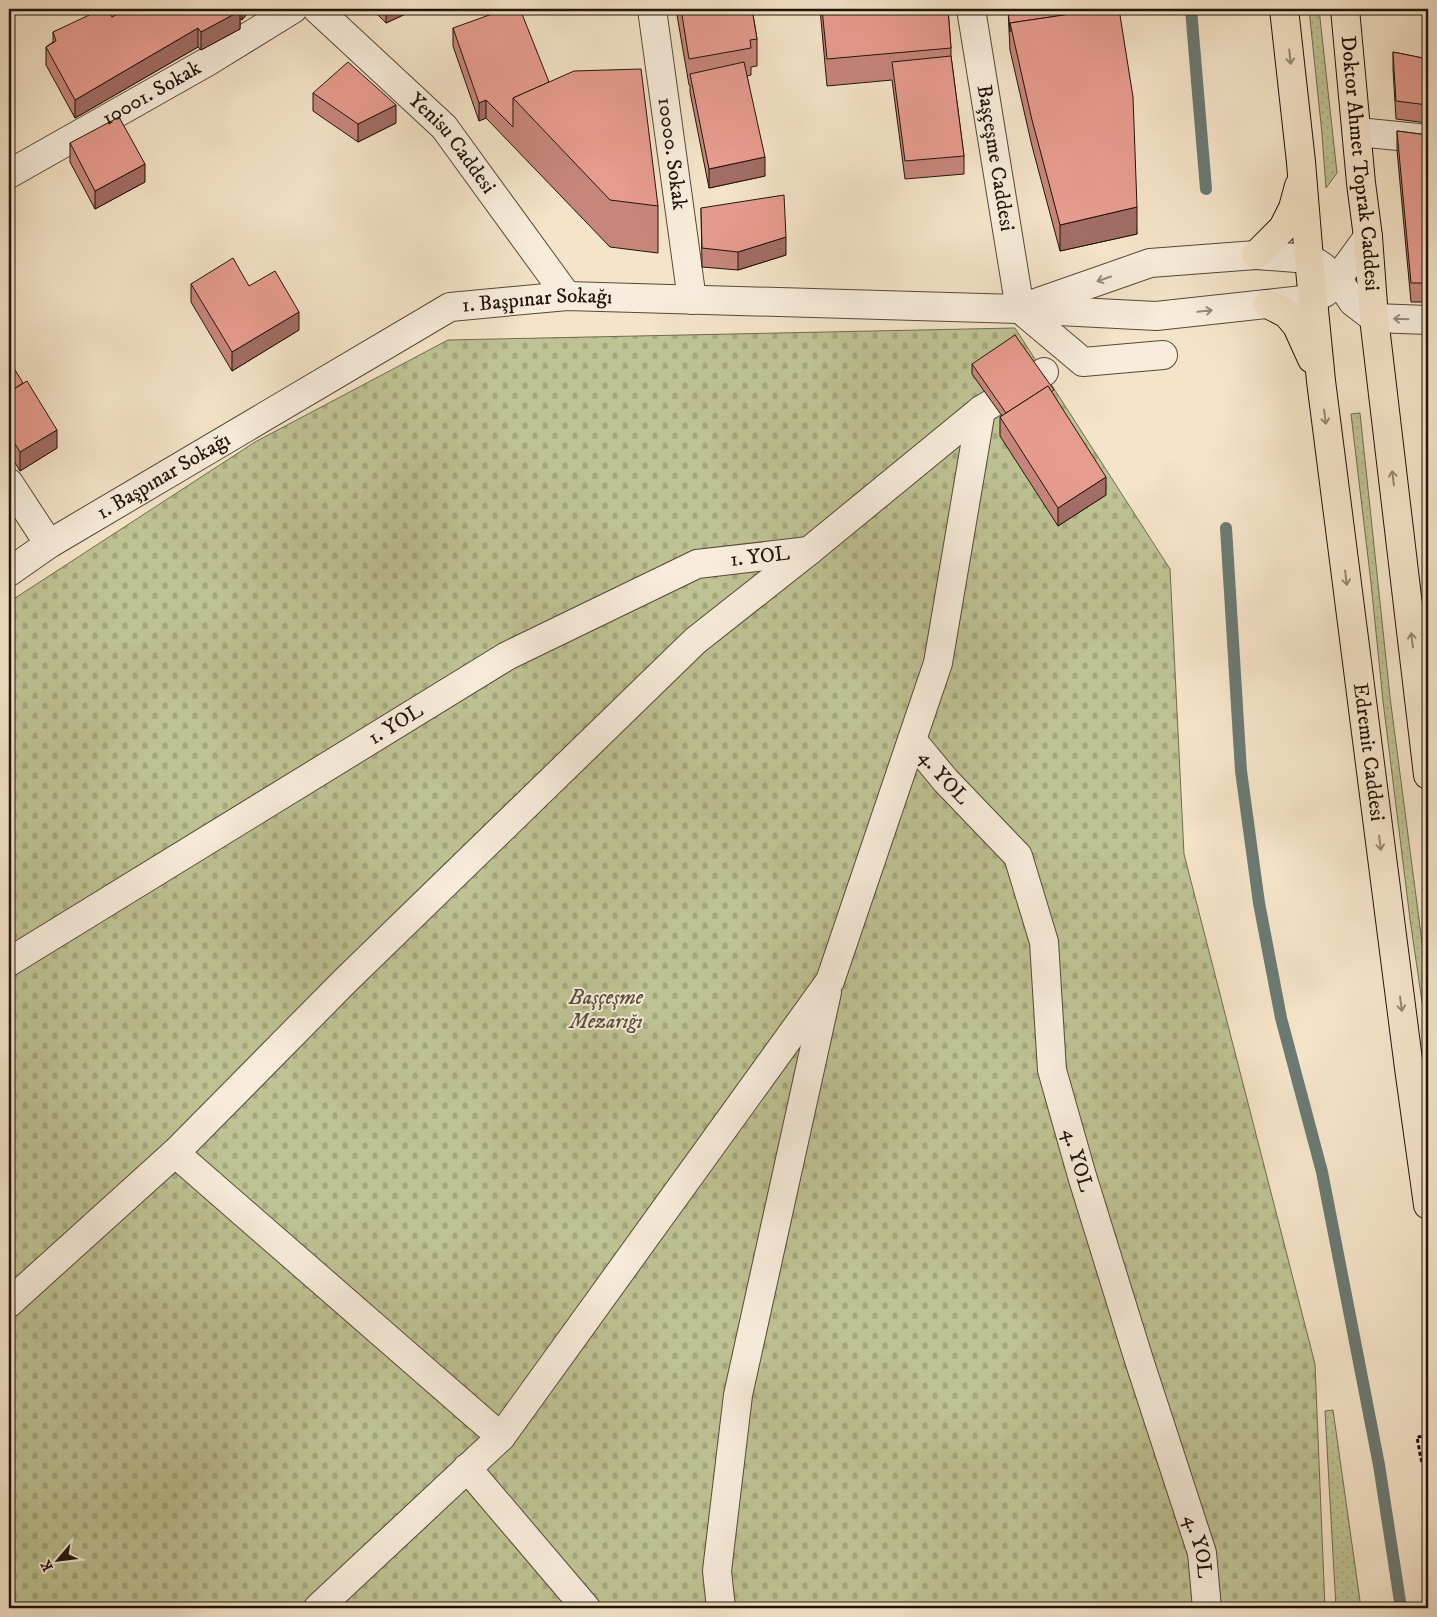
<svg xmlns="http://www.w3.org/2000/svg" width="1437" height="1617" font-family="'IM FELL DW Pica',serif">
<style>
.grass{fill:url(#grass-dots);stroke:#706c4e}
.cemetery{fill:url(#cemetery-stones);stroke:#706c4e}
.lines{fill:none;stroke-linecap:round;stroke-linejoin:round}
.stream{stroke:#6b7a74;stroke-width:12}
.minor-casing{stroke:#564839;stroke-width:30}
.highway-casing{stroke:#211409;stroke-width:30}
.path{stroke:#211409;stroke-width:3;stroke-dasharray:4 2.5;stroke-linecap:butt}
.minor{stroke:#f8eddc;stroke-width:28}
.highway{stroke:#f5e4c9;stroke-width:28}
.wall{fill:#c7867c;stroke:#211409}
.shaded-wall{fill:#a26d65;stroke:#211409}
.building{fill:#e79c90;stroke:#211409}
.oneway{stroke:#968673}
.oneway2{stroke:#978b7d}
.labels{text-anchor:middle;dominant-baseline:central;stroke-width:4;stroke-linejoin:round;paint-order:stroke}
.street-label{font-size:21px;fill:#211409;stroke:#f8eddc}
.park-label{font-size:21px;font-style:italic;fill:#58513a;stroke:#f8eddc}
</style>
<defs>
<pattern id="grass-dots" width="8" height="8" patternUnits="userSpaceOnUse" patternTransform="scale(1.25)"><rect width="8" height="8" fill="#bfc394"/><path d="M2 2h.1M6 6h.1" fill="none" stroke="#a4a77e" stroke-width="1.8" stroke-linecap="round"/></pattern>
<pattern id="cemetery-stones" width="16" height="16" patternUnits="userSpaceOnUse" patternTransform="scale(1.25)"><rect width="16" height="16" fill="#bfc394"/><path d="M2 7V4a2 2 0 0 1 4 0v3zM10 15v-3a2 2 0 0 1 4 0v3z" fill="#a4a77e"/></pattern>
</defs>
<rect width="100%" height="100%" fill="#f5e4c9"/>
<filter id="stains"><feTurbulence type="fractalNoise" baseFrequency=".004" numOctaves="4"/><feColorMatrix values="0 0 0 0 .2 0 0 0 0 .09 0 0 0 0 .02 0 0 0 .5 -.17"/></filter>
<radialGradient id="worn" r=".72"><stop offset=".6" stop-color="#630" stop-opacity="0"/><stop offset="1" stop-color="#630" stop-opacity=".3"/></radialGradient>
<g class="grass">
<polygon points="1309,9 1319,9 1337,173 1326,188 1322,134"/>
<polygon points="1360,413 1390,697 1428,988 1428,1043 1410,919 1383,701 1371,583 1351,414"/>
<polygon points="1333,1410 1361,1608 1336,1608 1325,1411"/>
</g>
<polygon class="cemetery" points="1015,328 1170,569 1184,854 1315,1364 1325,1608 9,1608 9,602 255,442 448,340"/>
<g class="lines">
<g class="stream">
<polyline points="1191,9 1206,189"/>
<polyline points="1226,528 1241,771 1259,903 1281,1018 1322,1172 1379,1465 1401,1608"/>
</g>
<g class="minor-casing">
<g id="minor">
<path id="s1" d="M317,9L444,127L567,296"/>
<path id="s2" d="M652,9L692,300"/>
<path id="s3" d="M971,9L1020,309"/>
<polyline points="1358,132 1428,139"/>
<path id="s4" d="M9,174L207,62L293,9"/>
<polyline points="1033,304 1150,263 1256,255 1309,259 1317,263 1323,267 1338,280 1353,302 1374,318 1428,320"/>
<polyline points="1020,309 1083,362 1163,355"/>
<polyline points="9,483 49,544"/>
<path id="s5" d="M9,572L49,544L450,307L567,296L1020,309L1156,316L1312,299L1324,293L1331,288L1368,237"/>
<path id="s6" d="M912,740L946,781L1018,856L1044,942L1052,1070L1082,1176L1139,1360L1202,1553L1207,1608"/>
<path id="s7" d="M9,962L507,656L697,564L809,551"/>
<polyline points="175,1153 501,1437"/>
<polyline points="9,1303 175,1153 345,981 695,641 809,551 981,410"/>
<polyline points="467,1468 586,1608"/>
<polyline points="318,1608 501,1437 830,981 938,663 981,410 1044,372"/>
<polyline points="721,1608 717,1571 738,1395 827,992"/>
</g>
</g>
<g class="highway-casing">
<g id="highway">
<path id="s8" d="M1284,9L1301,162L1309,259L1321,381L1409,1068L1428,1205"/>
<path id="s9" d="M1345,9L1361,183L1368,237L1374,318L1428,775"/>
<polyline points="1256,255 1283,228 1293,208 1299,186"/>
<polyline points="1268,304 1287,314 1297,326 1312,359"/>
</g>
</g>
<polyline class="path" points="1428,1436 1417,1437 1421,1459 1428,1478"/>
<use href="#minor" class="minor"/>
<use href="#highway" class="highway"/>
</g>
<g class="wall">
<polygon points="108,9 251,9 242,20 240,18 240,29 201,50 198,47 75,118 46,65 46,47 53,42 53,32 108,10"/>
<polygon points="372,9 412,9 412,11 386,23"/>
<polygon points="676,9 752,9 757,39 757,66 751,67 751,75 747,76 765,176 709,188 690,92 690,85 689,85"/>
<polygon points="820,9 948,9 951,48 951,56 964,156 964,174 905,179 892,80 827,86"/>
<polygon points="1008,9 1119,9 1137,234 1060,251 1032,146 1010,50"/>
<polygon points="453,28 549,82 658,206 658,253 610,247 486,118 479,121 453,46"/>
<polygon points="1393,52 1428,59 1428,123 1396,119 1393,70"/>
<polygon points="313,93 396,123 358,142 313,111"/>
<polygon points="1397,131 1428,135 1428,302 1411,302 1397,150"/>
<polygon points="70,143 145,182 95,209 70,162"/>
<polygon points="701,208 786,255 738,270 702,267"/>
<polygon points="191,284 249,286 299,330 232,371 191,302"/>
<polygon points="9,360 57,448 20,471 9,453"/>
<polygon points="972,364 1054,396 1106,495 1058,526 1000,436 1000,417 1002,416 972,374"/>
</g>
<g class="shaded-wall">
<polygon points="242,9 251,9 242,20"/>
<polygon points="397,9 412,9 412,11 386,23 386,14"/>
<polygon points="240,11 240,29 201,50 201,32"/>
<polygon points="198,28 198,47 75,118 75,100"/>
<polygon points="486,100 486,118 479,121 479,103"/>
<polygon points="396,105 396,123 358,142 358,124"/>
<polygon points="765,157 765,176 709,188 709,169"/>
<polygon points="145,164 145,182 95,209 95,191"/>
<polygon points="1137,207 1137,234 1060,251 1060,225"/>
<polygon points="786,237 786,255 738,270 738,252"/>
<polygon points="299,312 299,330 232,371 232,352"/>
<polygon points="57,430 57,448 20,471 20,452"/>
<polygon points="1106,477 1106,495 1058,526 1058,508"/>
</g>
<g class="building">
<polygon points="102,9 107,9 112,17 118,14 115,9 238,9 240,11 201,32 198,28 75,100 46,47 56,41 53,32"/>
<polygon points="381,9 397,9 386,14"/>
<polygon points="506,9 520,9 549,82 513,98 513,127 486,100 479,103 453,28"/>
<polygon points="681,9 752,9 757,39 750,40 751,48 689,59"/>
<polygon points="822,9 948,9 951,48 827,59"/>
<polygon points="1008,9 1104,9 1010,23 1010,32"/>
<polygon points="1104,9 1119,9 1133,97 1137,207 1060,225 1032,120 1010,23"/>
<polygon points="1393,52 1428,59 1428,105 1396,101"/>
<polygon points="951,56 964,156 905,161 892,62"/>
<polygon points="348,62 396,105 358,124 313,93"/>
<polygon points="744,62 765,157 709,169 690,74"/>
<polygon points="641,69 658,206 610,200 513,98 574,71"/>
<polygon points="119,117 145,164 95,191 70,143"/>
<polygon points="1397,131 1428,135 1428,283 1411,283"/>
<polygon points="784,195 786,237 738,252 702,248 701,208"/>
<polygon points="233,258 249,286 275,271 299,312 232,352 191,284"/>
<polygon points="1015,335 1054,390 1051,392 1048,386 1006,413 972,364"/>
<polygon points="9,360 23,383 9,392"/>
<polygon points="27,381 57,430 20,452 9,434 9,392"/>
<polygon points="1048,386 1106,477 1058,508 1000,417"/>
</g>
<defs><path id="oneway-shaft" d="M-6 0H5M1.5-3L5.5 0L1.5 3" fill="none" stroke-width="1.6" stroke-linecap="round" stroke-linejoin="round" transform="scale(1.25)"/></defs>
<g class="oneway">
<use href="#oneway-shaft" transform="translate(1290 57) rotate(84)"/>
<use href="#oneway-shaft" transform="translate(1325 417) rotate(83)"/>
<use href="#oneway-shaft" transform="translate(1393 478) rotate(-97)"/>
<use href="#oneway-shaft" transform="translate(1346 578) rotate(83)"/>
<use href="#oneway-shaft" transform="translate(1412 640) rotate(-97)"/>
<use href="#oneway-shaft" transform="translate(1380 843) rotate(83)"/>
<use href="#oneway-shaft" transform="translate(1401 1004) rotate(83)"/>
</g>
<g class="oneway2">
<use href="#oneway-shaft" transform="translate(1104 279) rotate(161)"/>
<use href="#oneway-shaft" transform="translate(1205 311) rotate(-6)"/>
<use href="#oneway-shaft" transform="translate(1401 319) rotate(-178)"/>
</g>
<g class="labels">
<g class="street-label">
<text stroke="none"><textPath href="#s4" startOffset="164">10001. Sokak</textPath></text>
<text stroke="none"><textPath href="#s1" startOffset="191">Yenisu Caddesi</textPath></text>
<text stroke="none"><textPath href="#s2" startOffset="146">10000. Sokak</textPath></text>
<text stroke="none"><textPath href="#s3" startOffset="151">Başçeşme Caddesi</textPath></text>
<text stroke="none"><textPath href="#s9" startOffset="155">Doktor Ahmet Toprak Caddesi</textPath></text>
<text stroke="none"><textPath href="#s5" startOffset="602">1. Başpınar Sokağı</textPath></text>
<text stroke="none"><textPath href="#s5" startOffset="182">1. Başpınar Sokağı</textPath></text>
<text stroke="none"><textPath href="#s7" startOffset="859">1. YOL</textPath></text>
<text stroke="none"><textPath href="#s7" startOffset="454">1. YOL</textPath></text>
<text stroke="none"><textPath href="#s8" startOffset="748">Edremit Caddesi</textPath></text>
<text stroke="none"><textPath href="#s6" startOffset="49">4. YOL</textPath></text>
<text stroke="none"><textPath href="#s6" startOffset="469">4. YOL</textPath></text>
<text stroke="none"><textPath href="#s6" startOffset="874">4. YOL</textPath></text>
</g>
<g class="park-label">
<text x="606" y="998">Başçeşme<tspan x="606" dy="24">Mezarığı</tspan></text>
</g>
</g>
<rect width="1437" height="1617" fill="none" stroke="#f5e4c9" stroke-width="30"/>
<rect x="10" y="10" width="1417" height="1597" fill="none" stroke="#211409" stroke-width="2.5"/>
<rect x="15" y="15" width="1407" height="1587" fill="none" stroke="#211409"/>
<g transform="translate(58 1560) rotate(242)" stroke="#f8eddc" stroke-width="4" paint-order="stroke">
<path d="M0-4L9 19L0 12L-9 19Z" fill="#211409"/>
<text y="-8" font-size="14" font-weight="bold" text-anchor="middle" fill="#211409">K</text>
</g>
<rect width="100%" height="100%" filter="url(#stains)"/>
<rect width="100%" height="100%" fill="url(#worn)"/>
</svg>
